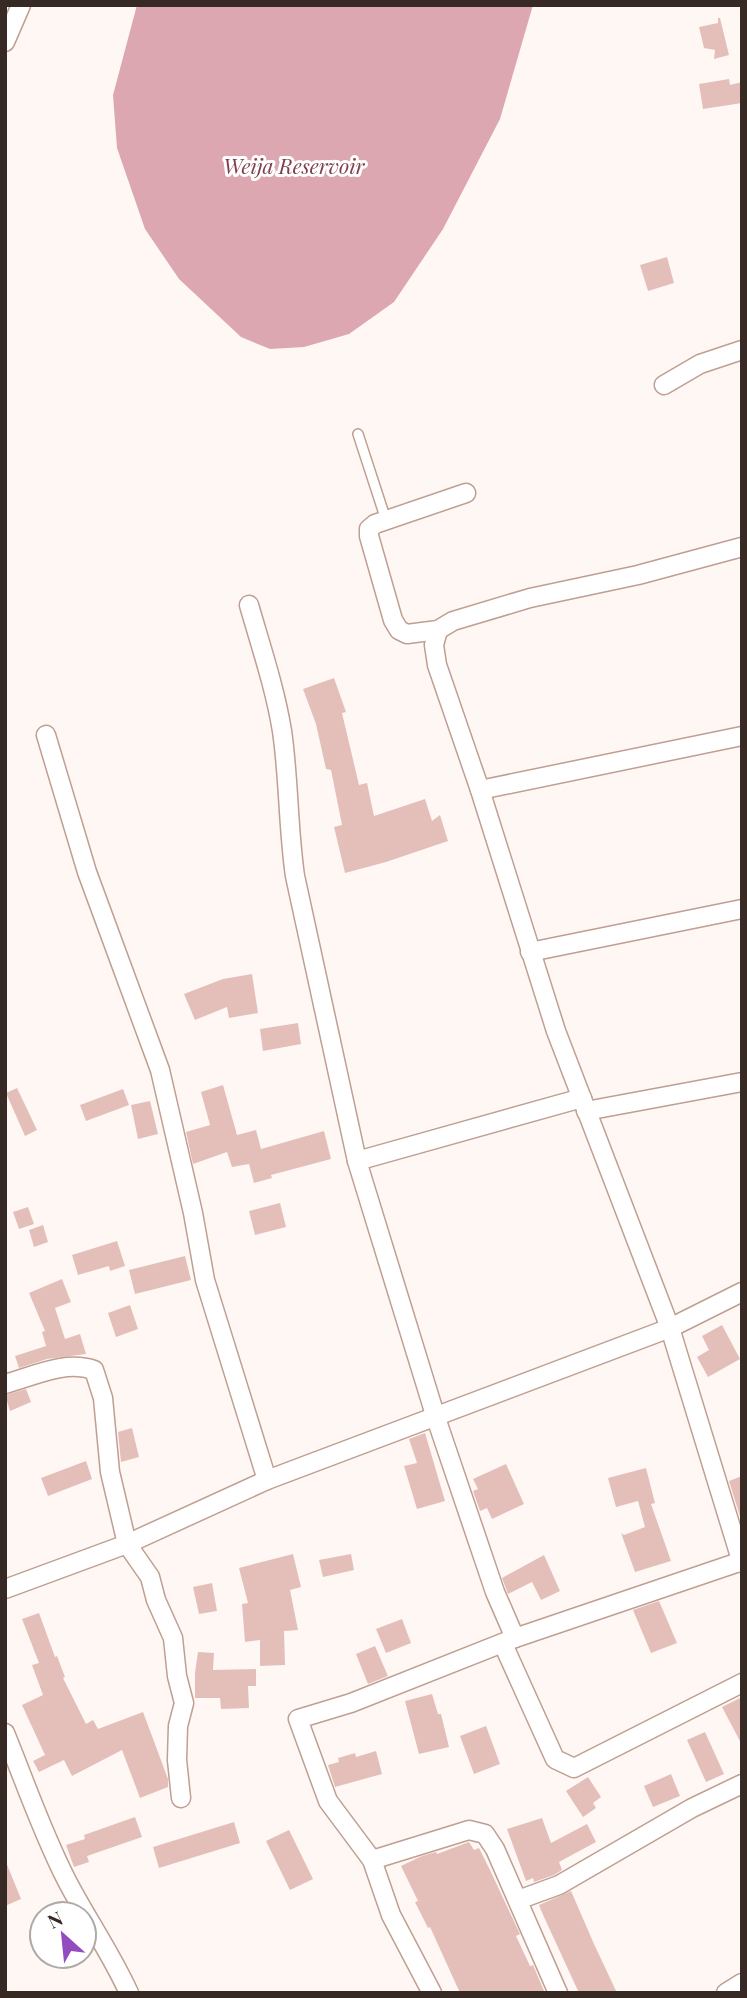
<svg xmlns="http://www.w3.org/2000/svg" width="747" height="1998" font-family="'Playfair Display',serif">
<style>
.water{fill:#dda7b1}
.building{fill:#e4bfba}
.lines{fill:none;stroke-linecap:round;stroke-linejoin:round}
.lane-casing{stroke:#bf9f91;stroke-width:12}
.street-casing{stroke:#bf9f91;stroke-width:21}
.lane{stroke:#fff;stroke-width:9}
.street{stroke:#fff;stroke-width:18}
.labels{text-anchor:middle;dominant-baseline:central;stroke-width:6;stroke-linejoin:round;paint-order:stroke}
.water-label{font-size:21px;font-style:italic;fill:#813e4d;stroke:#fff}
</style>
<rect width="100%" height="100%" fill="#fff7f4"/>
<polygon class="water" points="137,5 533,5 500,119 443,229 394,302 349,334 304,347 270,349 241,337 179,279 145,229 117,148 113,95"/>
<g class="building">
<polygon points="718,18 720,18 729,55 714,59 715,50 704,48 699,27 718,23"/>
<polygon points="729,79 730,85 742,82 742,103 703,109 699,84"/>
<polygon points="667,257 674,283 648,291 640,265"/>
<polygon points="334,678 346,712 342,713 359,785 367,783 374,816 425,799 432,821 440,815 448,841 386,862 345,873 334,827 342,825 331,770 326,769 316,724 303,689"/>
<polygon points="252,974 258,1013 229,1018 227,1007 195,1020 184,994 223,979"/>
<polygon points="298,1023 301,1044 263,1051 260,1029"/>
<polygon points="223,1085 237,1135 256,1130 261,1149 324,1131 331,1159 271,1175 272,1178 254,1183 249,1164 232,1167 227,1152 193,1164 186,1132 210,1125 201,1092"/>
<polygon points="17,1088 37,1130 25,1136 6,1093"/>
<polygon points="123,1089 129,1105 86,1121 80,1105"/>
<polygon points="150,1101 158,1134 138,1139 131,1105"/>
<polygon points="280,1203 286,1227 255,1235 249,1211"/>
<polygon points="28,1207 34,1224 19,1229 13,1212"/>
<polygon points="43,1225 48,1242 34,1247 29,1230"/>
<polygon points="117,1241 125,1266 110,1271 109,1266 78,1275 72,1255"/>
<polygon points="185,1256 191,1280 135,1294 129,1270"/>
<polygon points="62,1279 71,1302 55,1308 65,1339 80,1334 86,1354 47,1359 19,1368 15,1356 46,1346 42,1332 45,1331 29,1293"/>
<polygon points="130,1305 138,1329 116,1337 108,1313"/>
<polygon points="722,1325 740,1359 708,1377 697,1357 709,1350 702,1336"/>
<polygon points="26,1389 31,1402 10,1411 5,1395"/>
<polygon points="132,1428 139,1457 121,1462 118,1432"/>
<polygon points="425,1433 445,1501 417,1509 404,1466 417,1463 409,1439"/>
<polygon points="86,1461 92,1479 48,1496 41,1478"/>
<polygon points="506,1464 524,1504 492,1519 487,1508 480,1511 473,1491 478,1489 473,1479"/>
<polygon points="646,1468 655,1503 651,1504 671,1561 635,1572 621,1533 624,1535 645,1527 638,1501 616,1507 608,1478"/>
<polygon points="742,1476 742,1523 729,1481"/>
<polygon points="293,1554 301,1587 290,1590 298,1630 284,1631 285,1665 260,1666 260,1640 245,1642 242,1604 248,1603 239,1568"/>
<polygon points="351,1554 354,1570 323,1577 319,1560"/>
<polygon points="544,1555 560,1591 541,1600 532,1582 508,1594 502,1578"/>
<polygon points="212,1583 217,1611 199,1614 193,1587"/>
<polygon points="659,1601 677,1643 651,1653 633,1610"/>
<polygon points="39,1613 55,1657 57,1656 65,1677 63,1678 86,1724 93,1720 98,1729 143,1712 168,1779 168,1787 140,1798 122,1750 72,1776 64,1760 39,1772 33,1761 45,1755 22,1705 43,1695 32,1665 39,1663 22,1619"/>
<polygon points="402,1619 411,1643 386,1653 376,1629"/>
<polygon points="375,1646 388,1676 368,1684 356,1654"/>
<polygon points="198,1652 214,1653 213,1670 256,1669 256,1686 248,1686 249,1708 221,1709 220,1698 195,1698 195,1673"/>
<polygon points="432,1694 438,1714 441,1714 449,1747 419,1754 405,1701"/>
<polygon points="742,1697 742,1745 722,1707"/>
<polygon points="486,1726 500,1764 474,1774 460,1736"/>
<polygon points="705,1732 724,1774 706,1782 687,1740"/>
<polygon points="376,1751 382,1774 335,1787 328,1765 339,1762 338,1758 355,1753 356,1757"/>
<polygon points="671,1774 680,1796 653,1807 644,1786"/>
<polygon points="588,1777 601,1797 593,1803 596,1808 583,1817 566,1791"/>
<polygon points="135,1817 142,1837 87,1856 89,1862 74,1867 66,1845 85,1839 84,1835"/>
<polygon points="542,1818 551,1843 587,1824 596,1842 559,1862 562,1870 554,1875 534,1882 533,1878 526,1881 507,1829"/>
<polygon points="234,1822 240,1843 159,1868 153,1847"/>
<polygon points="289,1830 313,1879 290,1890 266,1841"/>
<polygon points="469,1842 474,1850 479,1848 490,1870 520,1934 516,1936 530,1966 533,1965 545,1993 460,1993 430,1927 428,1928 415,1902 418,1901 401,1866 422,1856 436,1852 437,1854"/>
<polygon points="6,1862 21,1899 5,1906 5,1863"/>
<polygon points="571,1891 594,1944 617,1993 579,1993 544,1917 539,1905"/>
</g>
<g class="lines">
<g class="lane-casing">
<polyline id="lane" points="358,434 386,520"/>
</g>
<g class="street-casing">
<g id="street">
<polyline points="5,42 21,5"/>
<polyline points="664,385 700,364 742,350"/>
<polyline points="466,493 375,524 369,529 369,536 393,620 399,630 407,634 438,630 453,621 530,598 638,575 742,547"/>
<path d="M249,605C261,647 275,688 282,731C289,779 288,828 295,876L357,1161L436,1418L495,1592L515,1638"/>
<polyline points="438,630 434,645 437,665 480,790 556,1031 670,1328 742,1563"/>
<polyline points="46,735 87,872 160,1070 193,1213 205,1280 267,1480"/>
<polyline points="480,790 742,736"/>
<polyline points="530,952 742,909"/>
<polyline points="586,1111 742,1082"/>
<polyline points="357,1161 582,1098"/>
<path d="M5,1384C34,1376 65,1360 94,1370L103,1398L110,1472L127,1544L150,1577L156,1600L173,1638L177,1676L184,1703L178,1726L177,1760L181,1798"/>
<polyline points="5,1589 127,1544 267,1480 670,1328 742,1292"/>
<polyline points="503,1644 555,1759 574,1768 742,1683"/>
<path d="M5,1733C25,1782 42,1832 66,1879C86,1918 111,1953 129,1993"/>
<polyline points="372,1860 469,1830 485,1834 495,1849 558,1993"/>
<polyline points="518,1900 559,1885 692,1808 742,1784"/>
<polyline points="432,1993 391,1915 372,1860 328,1801 298,1719 351,1703 515,1638 742,1561"/>
<polyline points="726,1993 742,1983"/>
</g>
</g>
<use href="#lane" class="lane"/>
<use href="#street" class="street"/>
</g>
<g class="labels">
<g class="water-label">
<text x="294" y="165">Weija Reservoir</text>
</g>
</g>
<rect width="747" height="1998" fill="none" stroke="#372a24" stroke-width="14"/>
<g transform="translate(63 1935) rotate(333)"><circle r="33" fill="#ffffff" stroke="#afaaa7" stroke-width="2"/>
<path d="M0-5L12 26L0 18L-12 26Z" fill="#924cc0"/>
<text y="-10" font-size="19" font-weight="bold" text-anchor="middle" fill="#372a24">N</text>
</g>
</svg>
